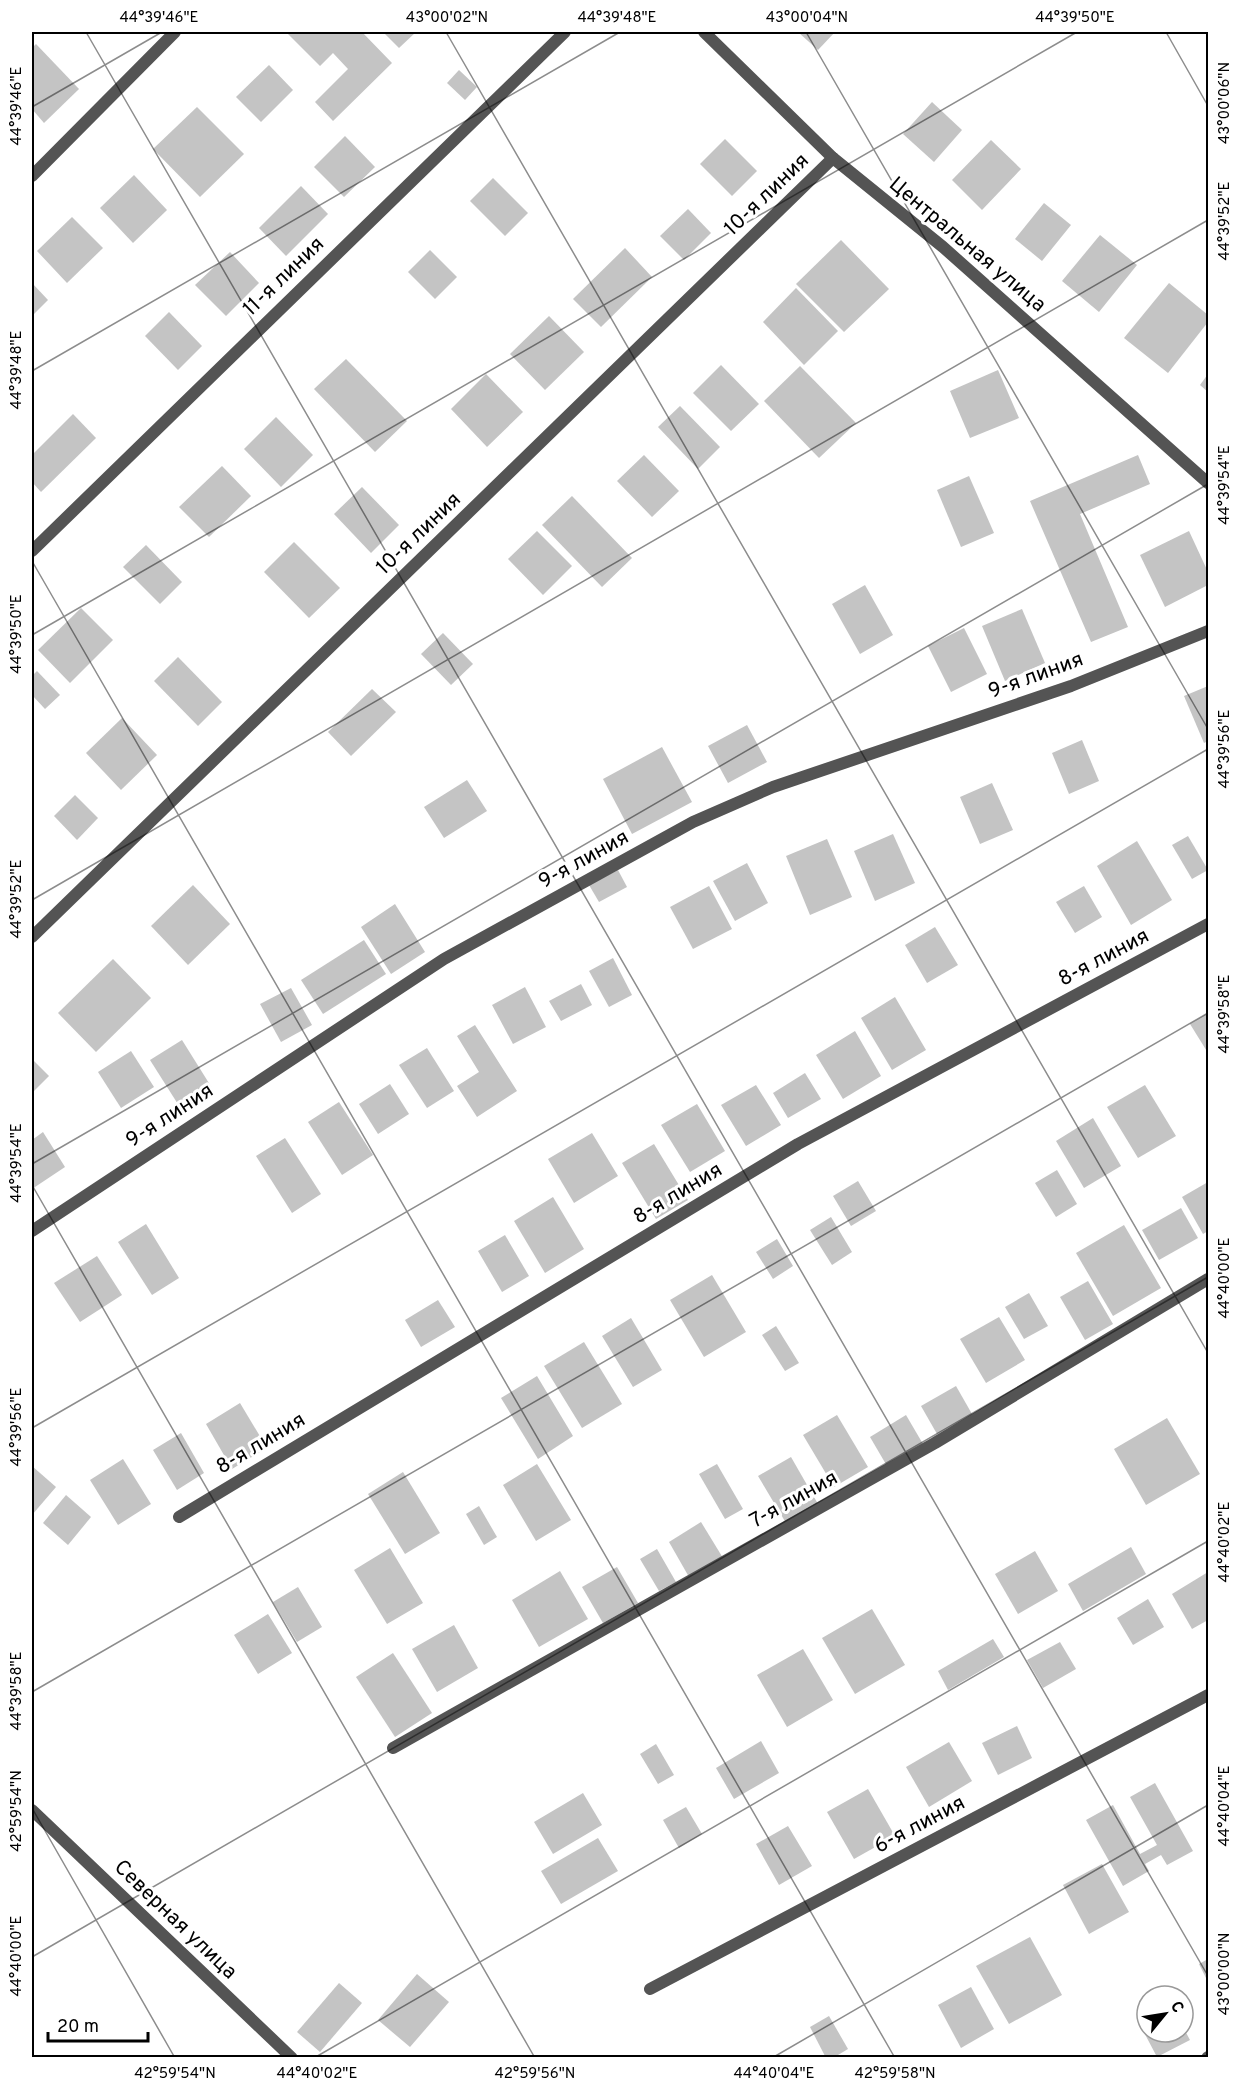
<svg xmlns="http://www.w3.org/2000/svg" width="1240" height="2089" font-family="Overpass,sans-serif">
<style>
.building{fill:#c4c4c4}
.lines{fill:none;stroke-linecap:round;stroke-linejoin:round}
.street{stroke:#545454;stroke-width:12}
.ticks{fill:none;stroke:#000;stroke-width:1.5;stroke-opacity:0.45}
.labels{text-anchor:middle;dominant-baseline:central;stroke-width:6;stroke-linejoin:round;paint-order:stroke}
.street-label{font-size:21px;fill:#000;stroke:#fff}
.neatline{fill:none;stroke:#000;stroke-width:2}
.ticks-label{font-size:15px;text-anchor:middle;fill:#000}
</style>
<rect width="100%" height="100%" fill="#fff"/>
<g class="building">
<polygon points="286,32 362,32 392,63 333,121 315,102 348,69 333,53 320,66"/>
<polygon points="383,32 416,32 399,48"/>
<polygon points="798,32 835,32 818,50"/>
<polygon points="36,44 79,89 44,123 32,109 32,48"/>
<polygon points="269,65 293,90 261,122 236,97"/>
<polygon points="459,70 477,87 465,100 447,83"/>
<polygon points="932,102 962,130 934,162 903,134"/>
<polygon points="197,107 244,154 200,197 153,149"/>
<polygon points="345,136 375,167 344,197 314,167"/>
<polygon points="725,139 757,171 732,196 700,164"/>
<polygon points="991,140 1021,169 982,210 952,180"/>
<polygon points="134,175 167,210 133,243 100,208"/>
<polygon points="493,178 528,213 505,236 470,201"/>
<polygon points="301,186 328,214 286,256 259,228"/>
<polygon points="1044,203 1071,225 1042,261 1015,239"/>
<polygon points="688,209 711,233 684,260 660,236"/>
<polygon points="72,217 103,248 67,283 37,251"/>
<polygon points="1100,235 1137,265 1099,312 1062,281"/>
<polygon points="841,240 889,289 844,332 796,284"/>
<polygon points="625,248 652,277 601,327 573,299"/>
<polygon points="430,250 457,277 435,299 408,272"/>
<polygon points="230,252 259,283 226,316 195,285"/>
<polygon points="32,283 48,300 32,316"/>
<polygon points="1169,283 1208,315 1208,322 1168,373 1124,338"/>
<polygon points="796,288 838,331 804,365 763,322"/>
<polygon points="169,312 202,346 178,370 145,336"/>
<polygon points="549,316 584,352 545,390 510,354"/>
<polygon points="346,359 407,421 375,452 314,389"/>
<polygon points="721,365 759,404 731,431 693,393"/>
<polygon points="800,366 856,423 819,458 764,401"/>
<polygon points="998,370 1019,418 970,438 950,391"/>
<polygon points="486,374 523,412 487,447 451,409"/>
<polygon points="1208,374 1208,392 1200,385"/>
<polygon points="680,406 720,447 698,469 658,427"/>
<polygon points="73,414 96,438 41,492 32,482 32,455"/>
<polygon points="276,417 313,455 281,487 244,449"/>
<polygon points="644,455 679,491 652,517 617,481"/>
<polygon points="1138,455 1150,484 1080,514 1128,627 1091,642 1030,501"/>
<polygon points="222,466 251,496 209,537 179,507"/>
<polygon points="969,476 994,533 961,547 937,490"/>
<polygon points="362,487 399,525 371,553 334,514"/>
<polygon points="572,496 632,558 602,587 542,525"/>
<polygon points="537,531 572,566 543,595 508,559"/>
<polygon points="1189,531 1208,572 1208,585 1165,607 1140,555"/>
<polygon points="294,542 340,588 309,618 264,572"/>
<polygon points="146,545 182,582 160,604 123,567"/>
<polygon points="865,585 893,635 860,654 832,604"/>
<polygon points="81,608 113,640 70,683 38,650"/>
<polygon points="1022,609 1045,663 1005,681 982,626"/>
<polygon points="964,628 987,674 951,692 928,646"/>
<polygon points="443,633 473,664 451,685 421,654"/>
<polygon points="178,657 222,702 198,726 154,681"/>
<polygon points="37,671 60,695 45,709 32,695 32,676"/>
<polygon points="1208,686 1208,741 1204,743 1184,696"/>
<polygon points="372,689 396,712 351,756 328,732"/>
<polygon points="122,718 157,755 121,790 86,753"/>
<polygon points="747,725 767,762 728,783 708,746"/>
<polygon points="1082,740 1099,781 1069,794 1052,753"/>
<polygon points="662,747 692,802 632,834 603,779"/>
<polygon points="467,780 487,811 444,838 424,807"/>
<polygon points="992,783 1013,830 980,844 960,797"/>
<polygon points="75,795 98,818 77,840 54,816"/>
<polygon points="893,834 915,883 875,901 854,851"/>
<polygon points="1188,836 1208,870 1192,879 1172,845"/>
<polygon points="827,839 852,897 810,915 786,856"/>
<polygon points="1137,841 1172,900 1131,925 1097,866"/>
<polygon points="747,863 768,903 735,921 713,881"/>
<polygon points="618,870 627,887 599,902 589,885"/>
<polygon points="193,885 230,924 188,965 151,926"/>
<polygon points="709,886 732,929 693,949 670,907"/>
<polygon points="1084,886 1102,917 1075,933 1056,902"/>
<polygon points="395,904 425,952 391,974 361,927"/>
<polygon points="935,927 958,965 927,983 905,945"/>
<polygon points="364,940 386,974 323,1014 301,980"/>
<polygon points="613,958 632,995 609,1007 589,971"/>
<polygon points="113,959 151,998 96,1052 58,1013"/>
<polygon points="581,984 592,1005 561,1021 549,1001"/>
<polygon points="525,987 546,1027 513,1044 492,1005"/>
<polygon points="291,988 312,1025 281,1042 260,1004"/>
<polygon points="895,997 926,1050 892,1070 861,1018"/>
<polygon points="1208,1013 1208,1053 1190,1024"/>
<polygon points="475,1025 517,1091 477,1117 457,1086 479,1072 457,1036"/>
<polygon points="855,1031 881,1076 843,1099 816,1055"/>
<polygon points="182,1040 212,1088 181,1109 150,1060"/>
<polygon points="427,1048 454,1091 427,1108 399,1065"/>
<polygon points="131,1051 154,1087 121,1108 98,1072"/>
<polygon points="32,1059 49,1076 32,1093"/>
<polygon points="805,1073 821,1099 788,1118 773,1093"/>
<polygon points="390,1084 409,1114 378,1134 359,1104"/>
<polygon points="756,1085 781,1125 746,1146 721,1105"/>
<polygon points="1145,1085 1176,1136 1138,1158 1107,1107"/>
<polygon points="339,1102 373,1155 342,1175 308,1122"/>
<polygon points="697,1104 725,1151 690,1172 661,1125"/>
<polygon points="1093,1118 1121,1166 1084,1188 1056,1141"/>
<polygon points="43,1132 65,1167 32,1189 32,1140"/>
<polygon points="592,1133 618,1176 574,1203 548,1159"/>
<polygon points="285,1138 321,1194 292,1213 256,1156"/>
<polygon points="654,1144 688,1200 656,1219 622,1163"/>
<polygon points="1057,1170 1077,1204 1056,1217 1035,1183"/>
<polygon points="858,1181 876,1211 851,1226 833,1196"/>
<polygon points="1208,1182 1208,1231 1203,1234 1182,1197"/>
<polygon points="553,1197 584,1249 545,1273 514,1221"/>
<polygon points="1181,1208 1198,1238 1159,1260 1142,1230"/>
<polygon points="831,1217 852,1252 832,1265 810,1230"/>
<polygon points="146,1224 179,1278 152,1295 118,1242"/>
<polygon points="1124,1225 1161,1288 1113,1316 1076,1253"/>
<polygon points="505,1235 529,1276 502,1292 478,1251"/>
<polygon points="777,1239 793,1266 773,1279 756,1252"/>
<polygon points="97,1256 122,1295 80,1322 54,1283"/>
<polygon points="712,1275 746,1332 704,1357 670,1300"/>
<polygon points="1088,1281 1113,1324 1085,1340 1060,1297"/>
<polygon points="1029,1293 1048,1326 1024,1339 1005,1307"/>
<polygon points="438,1300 455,1327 421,1347 405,1320"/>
<polygon points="999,1317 1025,1360 986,1383 960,1339"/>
<polygon points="631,1318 662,1370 633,1387 602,1336"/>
<polygon points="776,1326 799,1363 785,1371 762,1335"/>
<polygon points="584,1342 622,1404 582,1428 544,1366"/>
<polygon points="537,1376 573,1436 538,1459 501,1398"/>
<polygon points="956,1386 972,1414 937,1434 921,1406"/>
<polygon points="240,1403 267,1448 232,1469 206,1424"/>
<polygon points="837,1415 868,1467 834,1487 803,1435"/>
<polygon points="906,1415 923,1444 887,1466 870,1437"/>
<polygon points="1167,1418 1200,1474 1146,1505 1114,1449"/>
<polygon points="181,1433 204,1473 177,1490 153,1450"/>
<polygon points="791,1457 818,1504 786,1523 758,1476"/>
<polygon points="123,1459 151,1504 118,1525 90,1480"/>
<polygon points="537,1464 571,1520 536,1541 503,1485"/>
<polygon points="717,1464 743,1509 725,1519 699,1474"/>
<polygon points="32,1466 56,1487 32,1515"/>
<polygon points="403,1472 440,1533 405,1554 368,1494"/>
<polygon points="66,1495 91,1517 68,1545 43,1523"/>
<polygon points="479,1506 497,1537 484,1545 466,1514"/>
<polygon points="701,1522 723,1558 689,1577 669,1542"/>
<polygon points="1131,1547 1146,1574 1083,1611 1068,1584"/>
<polygon points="390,1548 423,1603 387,1624 354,1570"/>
<polygon points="657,1549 676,1582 659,1591 640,1559"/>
<polygon points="1035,1551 1058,1591 1018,1614 995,1574"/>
<polygon points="617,1567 638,1603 603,1623 582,1587"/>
<polygon points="560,1571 588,1619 539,1647 512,1600"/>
<polygon points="1208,1572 1208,1620 1192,1629 1172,1594"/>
<polygon points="298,1587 322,1627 297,1642 273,1602"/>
<polygon points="1148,1599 1164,1627 1133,1645 1117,1618"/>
<polygon points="872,1609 905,1665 855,1694 822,1638"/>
<polygon points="268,1614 292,1653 258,1674 234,1635"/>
<polygon points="454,1625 478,1668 437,1692 412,1649"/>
<polygon points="993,1639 1004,1657 948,1690 938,1671"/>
<polygon points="1060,1642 1076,1669 1043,1688 1027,1660"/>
<polygon points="803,1649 833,1700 787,1727 757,1675"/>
<polygon points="393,1653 432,1713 395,1737 356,1677"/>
<polygon points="1017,1726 1032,1758 998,1775 982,1743"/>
<polygon points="761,1741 779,1773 734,1799 716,1768"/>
<polygon points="949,1742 972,1781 929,1807 906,1767"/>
<polygon points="656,1744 674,1775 658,1784 640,1754"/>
<polygon points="1155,1783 1193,1851 1167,1865 1161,1855 1145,1864 1149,1871 1123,1886 1086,1820 1113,1805 1140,1854 1157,1845 1130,1797"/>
<polygon points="868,1789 895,1836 854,1859 827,1812"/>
<polygon points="583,1793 602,1825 553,1854 534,1822"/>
<polygon points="686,1807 702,1834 679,1848 663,1820"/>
<polygon points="788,1826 812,1866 779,1885 756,1844"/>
<polygon points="598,1838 618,1871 561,1904 541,1871"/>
<polygon points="1102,1864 1129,1912 1089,1934 1063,1885"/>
<polygon points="1030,1937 1062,1995 1009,2024 976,1966"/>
<polygon points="1208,1959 1208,1982 1199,1964"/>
<polygon points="417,1974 449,2002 410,2047 378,2020"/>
<polygon points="339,1983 362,2003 320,2052 297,2032"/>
<polygon points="971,1987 994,2029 961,2048 938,2005"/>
<polygon points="829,2016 848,2049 833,2058 826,2058 810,2027"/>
<polygon points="1147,2016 1147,2032 1183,2032 1183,2027 1190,2040 1157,2057 1138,2021"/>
</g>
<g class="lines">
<g class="street">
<polyline points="704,32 833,158 943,247 1208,483"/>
<polyline points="32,176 175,32"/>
<polyline points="32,551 565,32"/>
<polyline points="32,937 833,158"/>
<polyline points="32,1231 444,959 693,822 773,787 1071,686 1208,631"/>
<polyline points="179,1517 798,1144 1208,924"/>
<polyline points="393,1748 935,1443 1208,1279"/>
<polyline points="32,1810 292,2058"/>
<polyline points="650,1989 1208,1695"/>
<polyline points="1207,2058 1208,2057"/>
</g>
</g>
<path class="ticks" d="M86,32L1208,1976M446,32L1208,1353M806,32L1208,729M1166,32L1208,106M32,107L162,32M32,371L620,32M32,561L895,2058M32,635L1077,32M32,900L1208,220M32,1164L1208,484M32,1185L535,2058M32,1428L1208,749M32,1692L1208,1013M32,1808L175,2058M32,1957L1208,1277M314,2058L1208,1541M772,2058L1208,1805"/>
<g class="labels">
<g class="street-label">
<text transform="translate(767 195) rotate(-44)">10-я линия</text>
<text transform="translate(967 245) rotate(40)">Центральная улица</text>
<text transform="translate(284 277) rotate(-44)">11-я линия</text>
<text transform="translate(419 534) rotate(-44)">10-я линия</text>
<text transform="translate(1036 676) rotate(-20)">9-я линия</text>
<text transform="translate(584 860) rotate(-29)">9-я линия</text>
<text transform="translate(1104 958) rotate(-28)">8-я линия</text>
<text transform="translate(170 1116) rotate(-33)">9-я линия</text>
<text transform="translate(678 1194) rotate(-31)">8-я линия</text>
<text transform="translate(261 1444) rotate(-31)">8-я линия</text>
<text transform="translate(794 1500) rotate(-29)">7-я линия</text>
<text transform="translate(920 1825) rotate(-28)">6-я линия</text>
<text transform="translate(175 1920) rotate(44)">Северная улица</text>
</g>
</g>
<rect width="1240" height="2089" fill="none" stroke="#ffffff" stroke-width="66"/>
<g transform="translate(1165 2014) rotate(60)"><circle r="28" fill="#ffffff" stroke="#999999" stroke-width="1.5"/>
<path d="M0-4.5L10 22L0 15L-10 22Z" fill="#000000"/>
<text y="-9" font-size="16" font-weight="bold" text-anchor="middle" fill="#000000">С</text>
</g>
<path d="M48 2032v9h100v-9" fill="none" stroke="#000000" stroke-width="3"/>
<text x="57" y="2032" font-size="18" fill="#000000" stroke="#ffffff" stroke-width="4.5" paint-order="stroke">20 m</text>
<rect x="33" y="33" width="1174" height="2023" class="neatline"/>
<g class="ticks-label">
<text x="159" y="22">44°39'46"E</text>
<text x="447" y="22">43°00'02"N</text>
<text x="617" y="22">44°39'48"E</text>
<text x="807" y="22">43°00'04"N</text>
<text x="1075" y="22">44°39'50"E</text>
<text transform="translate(1224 103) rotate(-90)" y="5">43°00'06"N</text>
<text transform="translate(16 106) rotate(-90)" y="5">44°39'46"E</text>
<text transform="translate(1224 221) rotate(-90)" y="5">44°39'52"E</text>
<text transform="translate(16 370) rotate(-90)" y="5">44°39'48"E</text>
<text transform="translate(1224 485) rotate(-90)" y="5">44°39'54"E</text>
<text transform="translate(16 634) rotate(-90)" y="5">44°39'50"E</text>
<text transform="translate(1224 749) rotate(-90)" y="5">44°39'56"E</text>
<text transform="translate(16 899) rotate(-90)" y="5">44°39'52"E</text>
<text transform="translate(1224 1014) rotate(-90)" y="5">44°39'58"E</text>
<text transform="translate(16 1163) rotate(-90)" y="5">44°39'54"E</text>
<text transform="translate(1224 1278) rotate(-90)" y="5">44°40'00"E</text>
<text transform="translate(16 1427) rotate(-90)" y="5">44°39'56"E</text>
<text transform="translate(1224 1542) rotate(-90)" y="5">44°40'02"E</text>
<text transform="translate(16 1691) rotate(-90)" y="5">44°39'58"E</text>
<text transform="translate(1224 1806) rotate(-90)" y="5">44°40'04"E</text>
<text transform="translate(16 1811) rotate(-90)" y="5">42°59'54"N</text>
<text transform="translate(16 1956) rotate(-90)" y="5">44°40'00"E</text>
<text transform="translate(1224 1974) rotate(-90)" y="5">43°00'00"N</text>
<text x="175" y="2078">42°59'54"N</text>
<text x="317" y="2078">44°40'02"E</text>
<text x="535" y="2078">42°59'56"N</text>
<text x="774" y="2078">44°40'04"E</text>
<text x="895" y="2078">42°59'58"N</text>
</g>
</svg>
